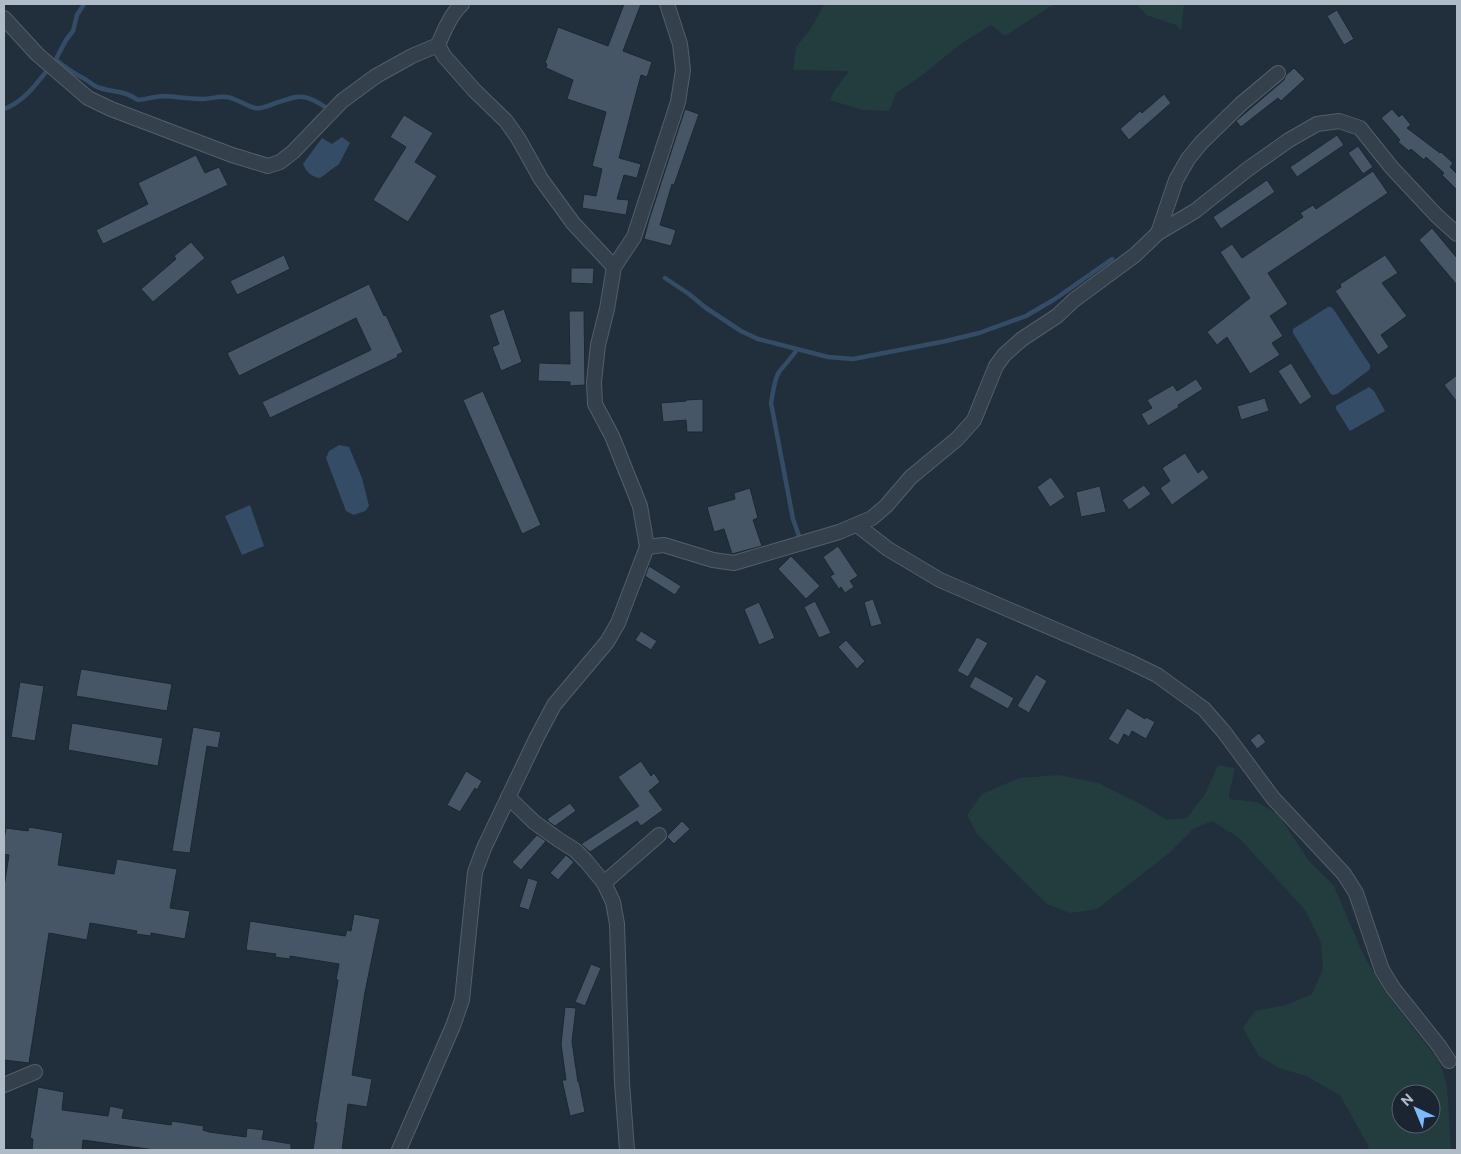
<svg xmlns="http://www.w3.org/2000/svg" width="1461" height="1154" font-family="Commissioner,sans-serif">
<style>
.green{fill:#233c3e;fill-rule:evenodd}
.water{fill:#344c65}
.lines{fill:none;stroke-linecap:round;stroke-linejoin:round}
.stream{stroke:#344c65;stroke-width:4.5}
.building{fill:#475666;stroke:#1c2733}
.street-casing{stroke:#535e6a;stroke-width:16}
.street{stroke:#35404d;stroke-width:14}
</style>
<rect width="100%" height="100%" fill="#212f3d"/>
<g class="green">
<polygon points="824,4 1059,4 1051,6 1005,36 991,25 962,43 921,76 896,93 889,111 863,110 830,100 834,91 849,71 793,70 796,47 812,27"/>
<polygon points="1137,4 1184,4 1181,30 1176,25 1146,15"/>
<path d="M1218,765L1235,768L1229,794V799L1256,802L1278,814L1309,861L1334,886L1363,954L1386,993L1439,1061L1447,1085L1451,1150H1369L1368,1145L1340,1095L1306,1076L1279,1068L1259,1056L1243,1028L1255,1011L1286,1005L1312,994L1323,969L1321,943L1306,911L1238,837L1212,821L1193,829L1168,854L1097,909L1070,913L1047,904L1027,885L977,834L967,815L982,794L1019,778L1059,775L1098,783L1135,801L1167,820L1187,818L1205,794ZM1401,1094H1431V1124H1401Z"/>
</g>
<g class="water">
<path d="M342,137L350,143L339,164L320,178C312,177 306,172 303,164L322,138L332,144Z"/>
<polygon points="1328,307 1331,307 1334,310 1370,365 1370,368 1369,370 1337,394 1333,395 1330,393 1293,333 1293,329"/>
<polygon points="1369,387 1374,391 1385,411 1350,431 1336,409 1336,406"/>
<polygon points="339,445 349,447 362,478 369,506 365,511 354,515 346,511 326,458 329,451"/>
<polygon points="250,505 264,546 242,555 225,516"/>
</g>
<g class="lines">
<g class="stream">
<path d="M56,60C65,67 73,73 83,78C89,81 93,86 100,88C115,93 124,90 138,100C147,99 156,96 165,96C178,97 190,99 203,99C211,99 218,96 226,97C237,98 245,106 255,108C261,109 268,106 273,104C299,95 303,92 327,108"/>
<polyline points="55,61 66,40 73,31 77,15 84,4"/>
<path d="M4,109C24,102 37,83 50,67"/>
<polyline points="665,278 689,294 706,308 741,331 758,339 828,357 853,359 946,341 979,333 1026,316 1055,299 1112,259"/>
<path d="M797,349C792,358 785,364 779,372C774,380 773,393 771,403L793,519L799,536"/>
</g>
</g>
<g class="building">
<polygon points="624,4 641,4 623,51 652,62 647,77 641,75 619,158 641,164 637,178 624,175 617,199 629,200 626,215 582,208 584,194 596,196 602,169 592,166 606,112 567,99 573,80 546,68 547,64 545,63 558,27 608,46"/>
<polygon points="1337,10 1354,39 1344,45 1327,16"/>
<polygon points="1294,68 1305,79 1281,101 1278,98 1241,127 1236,121 1284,80 1286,75"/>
<polygon points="1164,94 1171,103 1129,140 1120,129 1140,111 1142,113"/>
<polygon points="685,109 699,114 674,185 672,184 660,225 676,230 671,246 644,239 649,220"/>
<polygon points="1392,109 1399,117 1402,114 1411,125 1407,128 1440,153 1441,152 1453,163 1450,167 1457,174 1457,190 1442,175 1444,173 1426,157 1424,160 1411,149 1409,151 1398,142 1400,140 1381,118"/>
<polygon points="404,115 433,133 415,162 437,176 408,222 373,200 406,147 390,137"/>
<polygon points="1337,135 1344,145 1297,177 1290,167"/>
<polygon points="1358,146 1373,167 1363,174 1348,153"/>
<polygon points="196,155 205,173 219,167 228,185 103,244 96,230 148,204 138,183"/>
<polygon points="1373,171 1388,193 1268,273 1288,304 1270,316 1283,336 1272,343 1280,355 1250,374 1227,337 1217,345 1207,332 1250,298 1220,252 1232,244 1242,258 1303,217 1300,213 1313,205 1316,209"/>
<polygon points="1267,180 1275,192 1221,229 1213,217"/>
<polygon points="1432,228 1457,258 1457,285 1419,240"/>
<polygon points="191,242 205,258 153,302 141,289 176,259 174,256"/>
<polygon points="284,255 290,269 237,295 230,281"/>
<polygon points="1385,255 1398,273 1382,283 1407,316 1381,335 1389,347 1378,355 1335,291 1341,287 1340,284"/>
<polygon points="571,268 594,268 593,284 571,283"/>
<polygon points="369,284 384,316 386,315 403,352 397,355 398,357 270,418 262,402 371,350 356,318 239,376 227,353"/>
<polygon points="504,309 522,362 501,371 492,347 499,344 489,315"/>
<polygon points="569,311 584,311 585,385 570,386 570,382 538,381 539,363 570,364"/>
<polygon points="1291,363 1312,397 1300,405 1278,371"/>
<polygon points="1457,375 1457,402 1444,385"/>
<polygon points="1196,379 1203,389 1178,405 1179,407 1148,426 1141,414 1152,408 1147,400 1173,385 1177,391"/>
<polygon points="483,391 541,525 522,534 463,400"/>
<polygon points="1265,398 1269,411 1241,420 1237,406"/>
<polygon points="703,399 703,432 687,432 686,420 663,422 661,403 686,401 686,400"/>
<polygon points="1185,453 1198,473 1203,469 1209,478 1172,505 1160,488 1170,481 1162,468"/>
<polygon points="1051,477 1065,497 1050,507 1037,487"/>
<polygon points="1144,485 1151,494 1129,510 1122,500"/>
<polygon points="1100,486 1106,512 1081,517 1076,492"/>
<polygon points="750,488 758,518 753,520 762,546 732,554 724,529 714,532 707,507 735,499 734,493"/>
<polygon points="838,546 858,576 850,581 854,587 845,593 841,587 839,589 830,576 834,574 823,557"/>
<polygon points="791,556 820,586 806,599 778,569"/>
<polygon points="649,566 681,586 675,595 645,576"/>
<polygon points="873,599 882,624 871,627 864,602"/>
<polygon points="815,601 831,633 819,638 804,607"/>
<polygon points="759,602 775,638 759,645 744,609"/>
<polygon points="641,631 657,641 651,650 635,640"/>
<polygon points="977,637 988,643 968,677 957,671"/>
<polygon points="846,640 865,661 857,669 838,647"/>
<polygon points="81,669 172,684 167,711 76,696"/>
<polygon points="1036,674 1047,681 1029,713 1017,706"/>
<polygon points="975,676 1014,698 1008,709 969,687"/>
<polygon points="20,682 44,686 35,741 11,737"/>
<polygon points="1127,708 1145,719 1146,717 1155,722 1146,739 1132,731 1129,737 1124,734 1118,745 1108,739"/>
<polygon points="72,723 163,738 158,766 68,750"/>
<polygon points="193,727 221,732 218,748 207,746 190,853 172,851"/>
<polygon points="1259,733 1266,742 1257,749 1250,740"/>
<polygon points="641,761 651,776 654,773 660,782 649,791 663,810 641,826 637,821 590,852 581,844 639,806 618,777"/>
<polygon points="466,771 482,781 477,790 475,788 460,812 447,805"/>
<polygon points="570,803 576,811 555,826 549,822 547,819"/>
<polygon points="682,821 690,829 674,844 667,837 668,835"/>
<polygon points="29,827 63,833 58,865 114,874 117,859 177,869 170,908 190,911 185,939 151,933 151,936 136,934 137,931 90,923 87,940 49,933 29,1063 4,1060 4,887 9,855 4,854 4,840 6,828 28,831"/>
<polygon points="537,835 546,841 521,870 512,862"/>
<polygon points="566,855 574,862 558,880 550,873"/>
<polygon points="528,878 538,881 529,910 519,907"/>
<polygon points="354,914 380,919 365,992 352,1075 372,1079 367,1107 348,1104 342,1150 313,1150 317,1123 315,1122 338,980 336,980 339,964 290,956 290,959 275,957 276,954 246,950 250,921 345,936 347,930 351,931"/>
<polygon points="591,964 601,968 585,1006 575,1002"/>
<polygon points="565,1007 576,1008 572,1042 578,1082 579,1082 585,1112 570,1116 562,1080 566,1080 561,1044"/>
<polygon points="38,1087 64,1092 62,1110 108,1116 110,1106 124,1109 122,1118 171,1125 172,1121 204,1126 203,1130 209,1132 246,1137 247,1128 264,1130 262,1139 291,1144 291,1150 155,1150 83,1140 82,1150 32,1150 33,1139 30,1138"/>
</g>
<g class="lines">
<g class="street-casing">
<g id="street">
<path d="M462,4C451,14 444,31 438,45L444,56L474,90L506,121L518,138L541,179L573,223L614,267"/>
<polyline points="4,18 37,54 88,98 111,109 232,155 268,166 280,162 293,152 342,101 376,76 412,56 438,45"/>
<polyline points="1158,233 1195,211 1248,169 1289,140 1317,124 1339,121 1360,128 1392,168 1437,216 1457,234"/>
<polyline points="857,525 888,549 940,580 1128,661 1157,675 1204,709 1224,732 1273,798 1344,874 1356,893 1382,970 1393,988 1439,1046 1449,1061"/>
<polyline points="647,547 664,545 713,560 734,563 839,532 872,518 886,506 911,477 957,439 974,420 996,366 1004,355 1022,339 1057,316 1074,300 1135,255 1158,233 1176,180 1188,159 1201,143 1241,104 1278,73"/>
<polyline points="508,797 534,822 559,840 575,850 586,861 604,883 613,902 617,924 622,1083 627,1150"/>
<polyline points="604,883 659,835"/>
<polyline points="4,1085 35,1072"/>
<polyline points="399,1150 453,1026 462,1000 475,872 484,848 537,737 554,705 607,642 618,623 647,547 640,506 612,436 595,404 594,382 598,345 607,309 614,267 634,237 678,102 683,70 680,44 667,4"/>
</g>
</g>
<use href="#street" class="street"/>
</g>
<rect width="1461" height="1154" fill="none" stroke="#b0bbc8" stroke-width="10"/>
<g transform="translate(1416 1109) rotate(316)"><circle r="24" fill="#1a2531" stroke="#56616d"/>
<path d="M0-4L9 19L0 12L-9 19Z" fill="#80bafe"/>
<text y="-8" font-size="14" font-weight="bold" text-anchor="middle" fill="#b0bbc8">N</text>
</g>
</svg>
